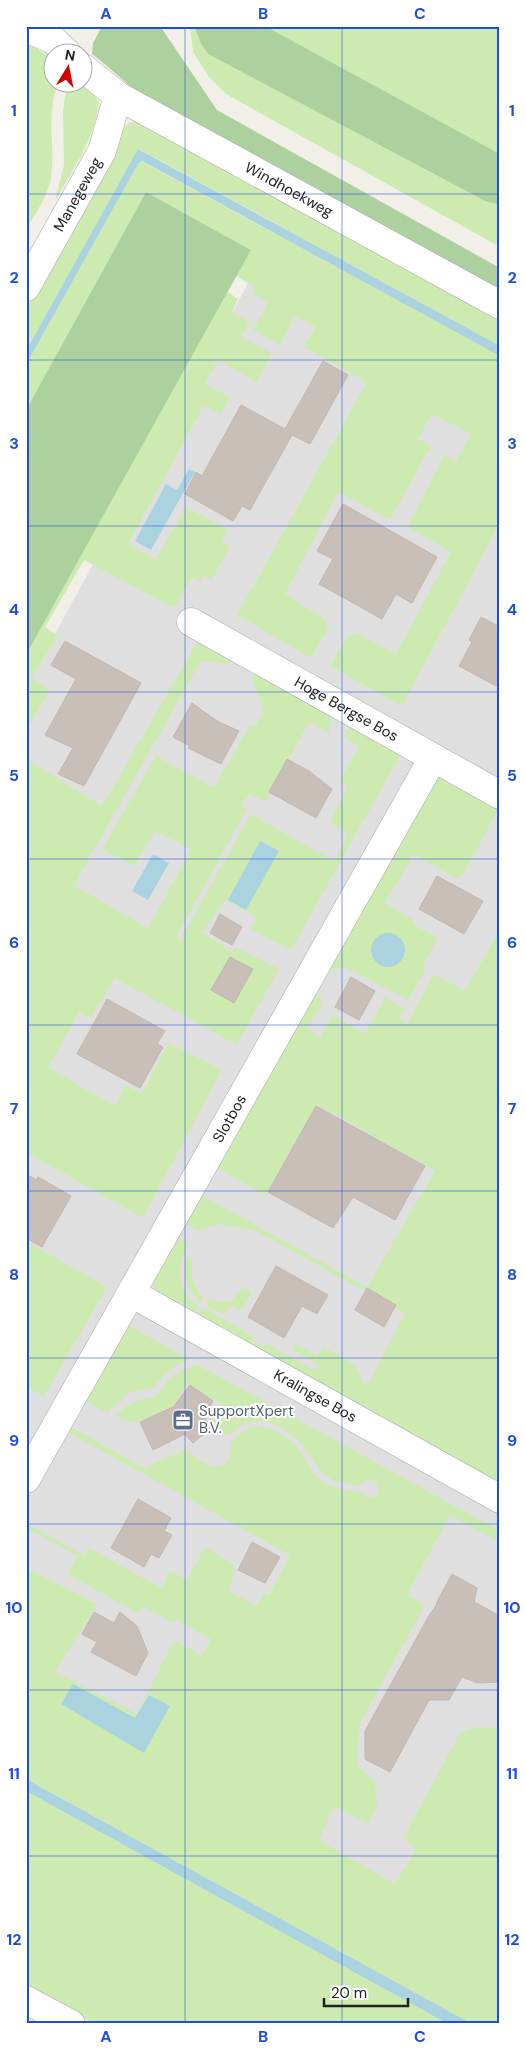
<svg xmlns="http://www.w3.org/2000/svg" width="526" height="2050" font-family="'DM Sans',sans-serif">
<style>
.residential{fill:#e0dfdf}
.grass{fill:#cdebb0}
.forest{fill:#add19e}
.water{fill:#aad3df}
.building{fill:#c7bfb8;stroke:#c4b6ab}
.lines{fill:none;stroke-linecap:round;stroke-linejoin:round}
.minor-casing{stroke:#a9a9a9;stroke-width:29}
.minor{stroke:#fff;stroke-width:28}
.grid{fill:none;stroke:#1d4ed8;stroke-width:1;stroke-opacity:0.55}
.labels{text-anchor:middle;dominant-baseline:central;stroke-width:4;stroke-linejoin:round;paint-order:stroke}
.street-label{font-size:15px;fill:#222;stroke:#fff}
.service-label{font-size:15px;fill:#4e5e75;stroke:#fff;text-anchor:start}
.neatline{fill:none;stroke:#1d4ed8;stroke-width:2}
.grid-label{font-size:16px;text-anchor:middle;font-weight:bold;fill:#1d4ed8}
</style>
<rect width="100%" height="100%" fill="#f2efe9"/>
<polygon class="residential" points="302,186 500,294 500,2024 465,2024 26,1774 26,686"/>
<g class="grass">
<polygon points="190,26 194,26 201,44 208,54 485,201 500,205 500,247 226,94 209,77 193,52"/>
<polygon points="265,26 500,26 500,154"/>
<path d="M26,41L52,59V82L59,83C45,112 56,146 51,178C48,196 35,214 26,230Z"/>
<path d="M72,83L87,87L99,102C95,139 73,169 55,201L64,165L63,112L65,96Z"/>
<polygon points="143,120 500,317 500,346 139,149 26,351 26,302 121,128 131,122"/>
<polygon points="141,161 500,356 500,523 402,706 330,666 347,637 358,634 396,654 451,552 407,527 444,455 456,461 471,434 432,414 418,439 431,446 390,520 338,492 285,594 325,619 328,629 311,658 237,615 367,382 303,347 316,327 295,316 280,345 253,330 268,302 252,293 255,287 236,276 251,250 146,192 26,410 26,365 138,164"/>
<polygon points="228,292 238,299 232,312 249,322 241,337 272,353 256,382 218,360 205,384 230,397 221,414 204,405 128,544 156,559 186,507 228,530 221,542 230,546 212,580 204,575 200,581 192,578 174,608 84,560 45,627 58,636 31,678 50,690 26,731 26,655"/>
<polygon points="200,637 237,659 229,664 201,661 74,885 148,929 191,849 155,831 134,866 102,849 156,756 214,788 250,725 255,727 264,710 252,679 256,671 331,712 329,733 309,722 266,802 249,794 241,806 247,809 176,937 180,940 251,814 334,861 348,835 330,822 348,786 339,781 359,747 344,737 350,725 402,752 291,950 250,929 257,918 225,899 203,932 232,952 235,947 279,969 237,1045 115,978 91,1018 79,1012 48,1068 115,1106 126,1085 142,1094 169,1043 222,1070 143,1218 26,1152 26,759 102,806"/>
<polygon points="439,778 450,780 499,808 463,875 455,878 414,854 385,903 413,920 414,925 438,938 423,965 425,970 408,1000 346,968 325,969 428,781"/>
<polygon points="500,929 500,1050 497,1055 500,1057 500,1486 196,1318 202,1307 254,1337 253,1342 262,1346 268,1344 313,1370 317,1368 317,1364 292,1350 295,1344 317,1356 324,1347 355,1365 363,1383 369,1383 405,1313 254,1230 218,1224 198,1231 183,1222 199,1194 367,1287 435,1171 317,1104 265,1195 215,1167 314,987 322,1004 307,1028 320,1037 332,1015 365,1034 385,997 405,1009 399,1019 407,1024 434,974 465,991"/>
<path d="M176,1235L189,1244C176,1268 176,1288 198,1306L192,1317C183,1312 168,1306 161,1299C144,1278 165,1254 176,1235Z"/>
<polygon points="26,1241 107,1287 44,1396 26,1387"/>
<path d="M187,1257L193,1259C190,1276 192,1285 204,1298L201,1302C184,1288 182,1278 187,1257Z"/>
<polygon points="243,1287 252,1293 241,1311 231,1306 224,1315 206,1306 209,1299 221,1302 231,1301"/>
<path d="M128,1325L190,1360C173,1364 164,1375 153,1388L130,1392L107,1413L84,1400Z"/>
<path d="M198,1365L500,1531L499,1542L450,1515L407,1595L425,1605L359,1725L357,1765L375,1782L377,1806L369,1824L334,1806L319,1840L395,1884L416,1849L403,1838L460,1733L475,1727L494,1728L500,1723V2024H472L26,1779V1568L97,1604L55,1672L137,1714L174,1640L202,1656L211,1639L177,1620L171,1622L143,1606L138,1613L67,1574L78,1556L26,1528V1523L85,1556L89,1548L161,1588L170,1571L187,1580L205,1547L234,1565V1575L228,1591L257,1606L264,1593L269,1595L290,1555L66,1431L69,1426L146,1469L152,1464L187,1449L199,1460L214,1467L226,1464L230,1455L231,1443C237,1437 244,1429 252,1427C266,1424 285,1435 294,1444C304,1452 307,1467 316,1476C328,1489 341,1488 358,1492C365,1494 367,1498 375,1497L379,1491L376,1481L365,1480L359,1486L333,1481L320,1470L298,1440L281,1427L264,1421L244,1423L233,1433L226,1436L221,1427L213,1423L222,1404L186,1385L172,1409L135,1422L122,1420L117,1415C128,1403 138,1399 155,1398C167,1379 175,1371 198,1365Z"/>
<polygon points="26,1791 448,2024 95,2024 26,1987"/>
</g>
<g class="forest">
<path d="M102,26H160L217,110L500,268V292L150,103C130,87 112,69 92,54L93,43Z"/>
<polygon points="194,26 265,26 500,154 500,205 485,201 208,54 201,44"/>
<polygon points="146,192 251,250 26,655 26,410"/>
</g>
<g class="water">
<polygon points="138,149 500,346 500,356 142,161 138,164 26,365 26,351"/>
<polygon points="189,469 195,472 151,550 135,541 166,484 177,490"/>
<polygon points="260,841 279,851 246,910 228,900"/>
<polygon points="153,854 169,863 148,900 132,891"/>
<circle cx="388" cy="950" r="17"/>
<polygon points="73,1684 135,1718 149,1695 170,1706 144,1753 61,1704"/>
<polygon points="26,1779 472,2024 448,2024 26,1791"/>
</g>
<g class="building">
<polygon points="323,361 348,375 310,444 292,435 250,510 242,506 233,521 185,494 196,472 202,476 241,405 285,429"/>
<polygon points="343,504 437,557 412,603 396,594 382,619 319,584 333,559 317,551"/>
<polygon points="481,617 500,627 500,688 459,666 472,642 469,640"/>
<polygon points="65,641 141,683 84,786 58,774 73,748 45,735 76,679 51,665"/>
<polygon points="192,703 217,721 239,731 221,764 188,748 190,746 173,737"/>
<polygon points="287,759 309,771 332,789 316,818 269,792"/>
<polygon points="437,876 483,901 464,934 419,909"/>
<polygon points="220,914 242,927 232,945 210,933"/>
<polygon points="230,957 253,969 234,1003 211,990"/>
<polygon points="351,977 375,991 359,1020 335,1007"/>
<polygon points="107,999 165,1031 157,1044 163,1047 140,1088 77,1054"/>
<polygon points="316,1106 425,1166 395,1220 353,1197 333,1228 268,1192"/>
<polygon points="26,1174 37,1180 38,1177 71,1196 42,1247 26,1238"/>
<polygon points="276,1266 328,1295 317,1314 302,1306 284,1338 248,1317"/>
<polygon points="367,1288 396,1305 384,1327 355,1310"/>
<polygon points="190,1385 213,1401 204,1417 212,1427 193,1443 185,1434 153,1450 140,1422 173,1407"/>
<polygon points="138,1499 171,1518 164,1531 172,1535 159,1558 151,1554 144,1567 111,1548"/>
<polygon points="252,1542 280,1557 265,1583 238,1570"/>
<polygon points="452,1574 477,1588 474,1602 500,1616 500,1682 478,1683 462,1677 449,1700 429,1700 390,1772 365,1759 365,1731 430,1614 436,1606 438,1600"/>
<polygon points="94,1612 114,1623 120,1612 137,1626 148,1653 136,1676 91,1652 97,1642 82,1634"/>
</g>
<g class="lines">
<g class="minor-casing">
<g id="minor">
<polyline points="26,28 52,39 66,52"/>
<path id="s1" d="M82,67L118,96L500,305"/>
<path id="s2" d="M26,287L102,151L118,96"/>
<path id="s3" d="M191,622L500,795"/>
<path id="s4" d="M131,1293L500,1499"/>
<path id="s5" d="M26,1479L433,758"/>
<polyline points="26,2000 71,2024"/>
</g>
</g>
<use href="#minor" class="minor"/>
</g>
<path class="grid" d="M185,26V2024M342,26V2024M26,194H500M26,360H500M26,526H500M26,692H500M26,859H500M26,1025H500M26,1191H500M26,1358H500M26,1524H500M26,1690H500M26,1856H500"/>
<defs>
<g id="office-square" transform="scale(1.125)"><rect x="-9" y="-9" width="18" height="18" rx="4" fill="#5c6f8a" stroke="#fff"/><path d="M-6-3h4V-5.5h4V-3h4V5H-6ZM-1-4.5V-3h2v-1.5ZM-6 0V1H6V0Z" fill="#fff"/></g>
</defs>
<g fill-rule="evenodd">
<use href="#office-square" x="183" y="1420"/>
</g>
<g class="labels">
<g class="street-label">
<text stroke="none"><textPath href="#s1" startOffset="241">Windhoekweg</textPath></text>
<text stroke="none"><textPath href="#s2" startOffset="106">Manegeweg</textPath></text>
<text stroke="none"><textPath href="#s3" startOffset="178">Hoge Bergse Bos</textPath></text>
<text stroke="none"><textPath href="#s5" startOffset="414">Slotbos</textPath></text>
<text stroke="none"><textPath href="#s4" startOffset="211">Kralingse Bos</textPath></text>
</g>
<g class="service-label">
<text x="199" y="1411">SupportXpert<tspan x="199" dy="17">B.V.</tspan></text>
</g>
</g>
<rect width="526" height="2050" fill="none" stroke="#ffffff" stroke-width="55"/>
<g transform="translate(68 68) rotate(10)"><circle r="24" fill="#ffffff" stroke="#a7a7a7"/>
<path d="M0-4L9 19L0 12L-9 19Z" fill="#d40000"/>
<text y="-8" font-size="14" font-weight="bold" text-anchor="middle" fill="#222222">N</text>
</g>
<path d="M324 1998v8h84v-8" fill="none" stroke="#222222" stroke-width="2.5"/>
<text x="331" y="1998" font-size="15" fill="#222222" stroke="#ffffff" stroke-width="4" paint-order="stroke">20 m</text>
<rect x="28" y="28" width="470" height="1994" class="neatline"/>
<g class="grid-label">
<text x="106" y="19">A</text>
<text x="263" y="19">B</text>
<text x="420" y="19">C</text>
<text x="14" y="116">1</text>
<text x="512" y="116">1</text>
<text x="14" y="283">2</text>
<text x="512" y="283">2</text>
<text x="14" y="449">3</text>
<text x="512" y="449">3</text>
<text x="14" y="615">4</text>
<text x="512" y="615">4</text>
<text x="14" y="781">5</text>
<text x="512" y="781">5</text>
<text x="14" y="948">6</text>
<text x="512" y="948">6</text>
<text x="14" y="1114">7</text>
<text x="512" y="1114">7</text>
<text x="14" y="1280">8</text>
<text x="512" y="1280">8</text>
<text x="14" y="1446">9</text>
<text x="512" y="1446">9</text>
<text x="14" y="1613">10</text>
<text x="512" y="1613">10</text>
<text x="14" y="1779">11</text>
<text x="512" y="1779">11</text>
<text x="14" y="1945">12</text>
<text x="512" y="1945">12</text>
<text x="106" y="2042">A</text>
<text x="263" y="2042">B</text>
<text x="420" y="2042">C</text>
</g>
</svg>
